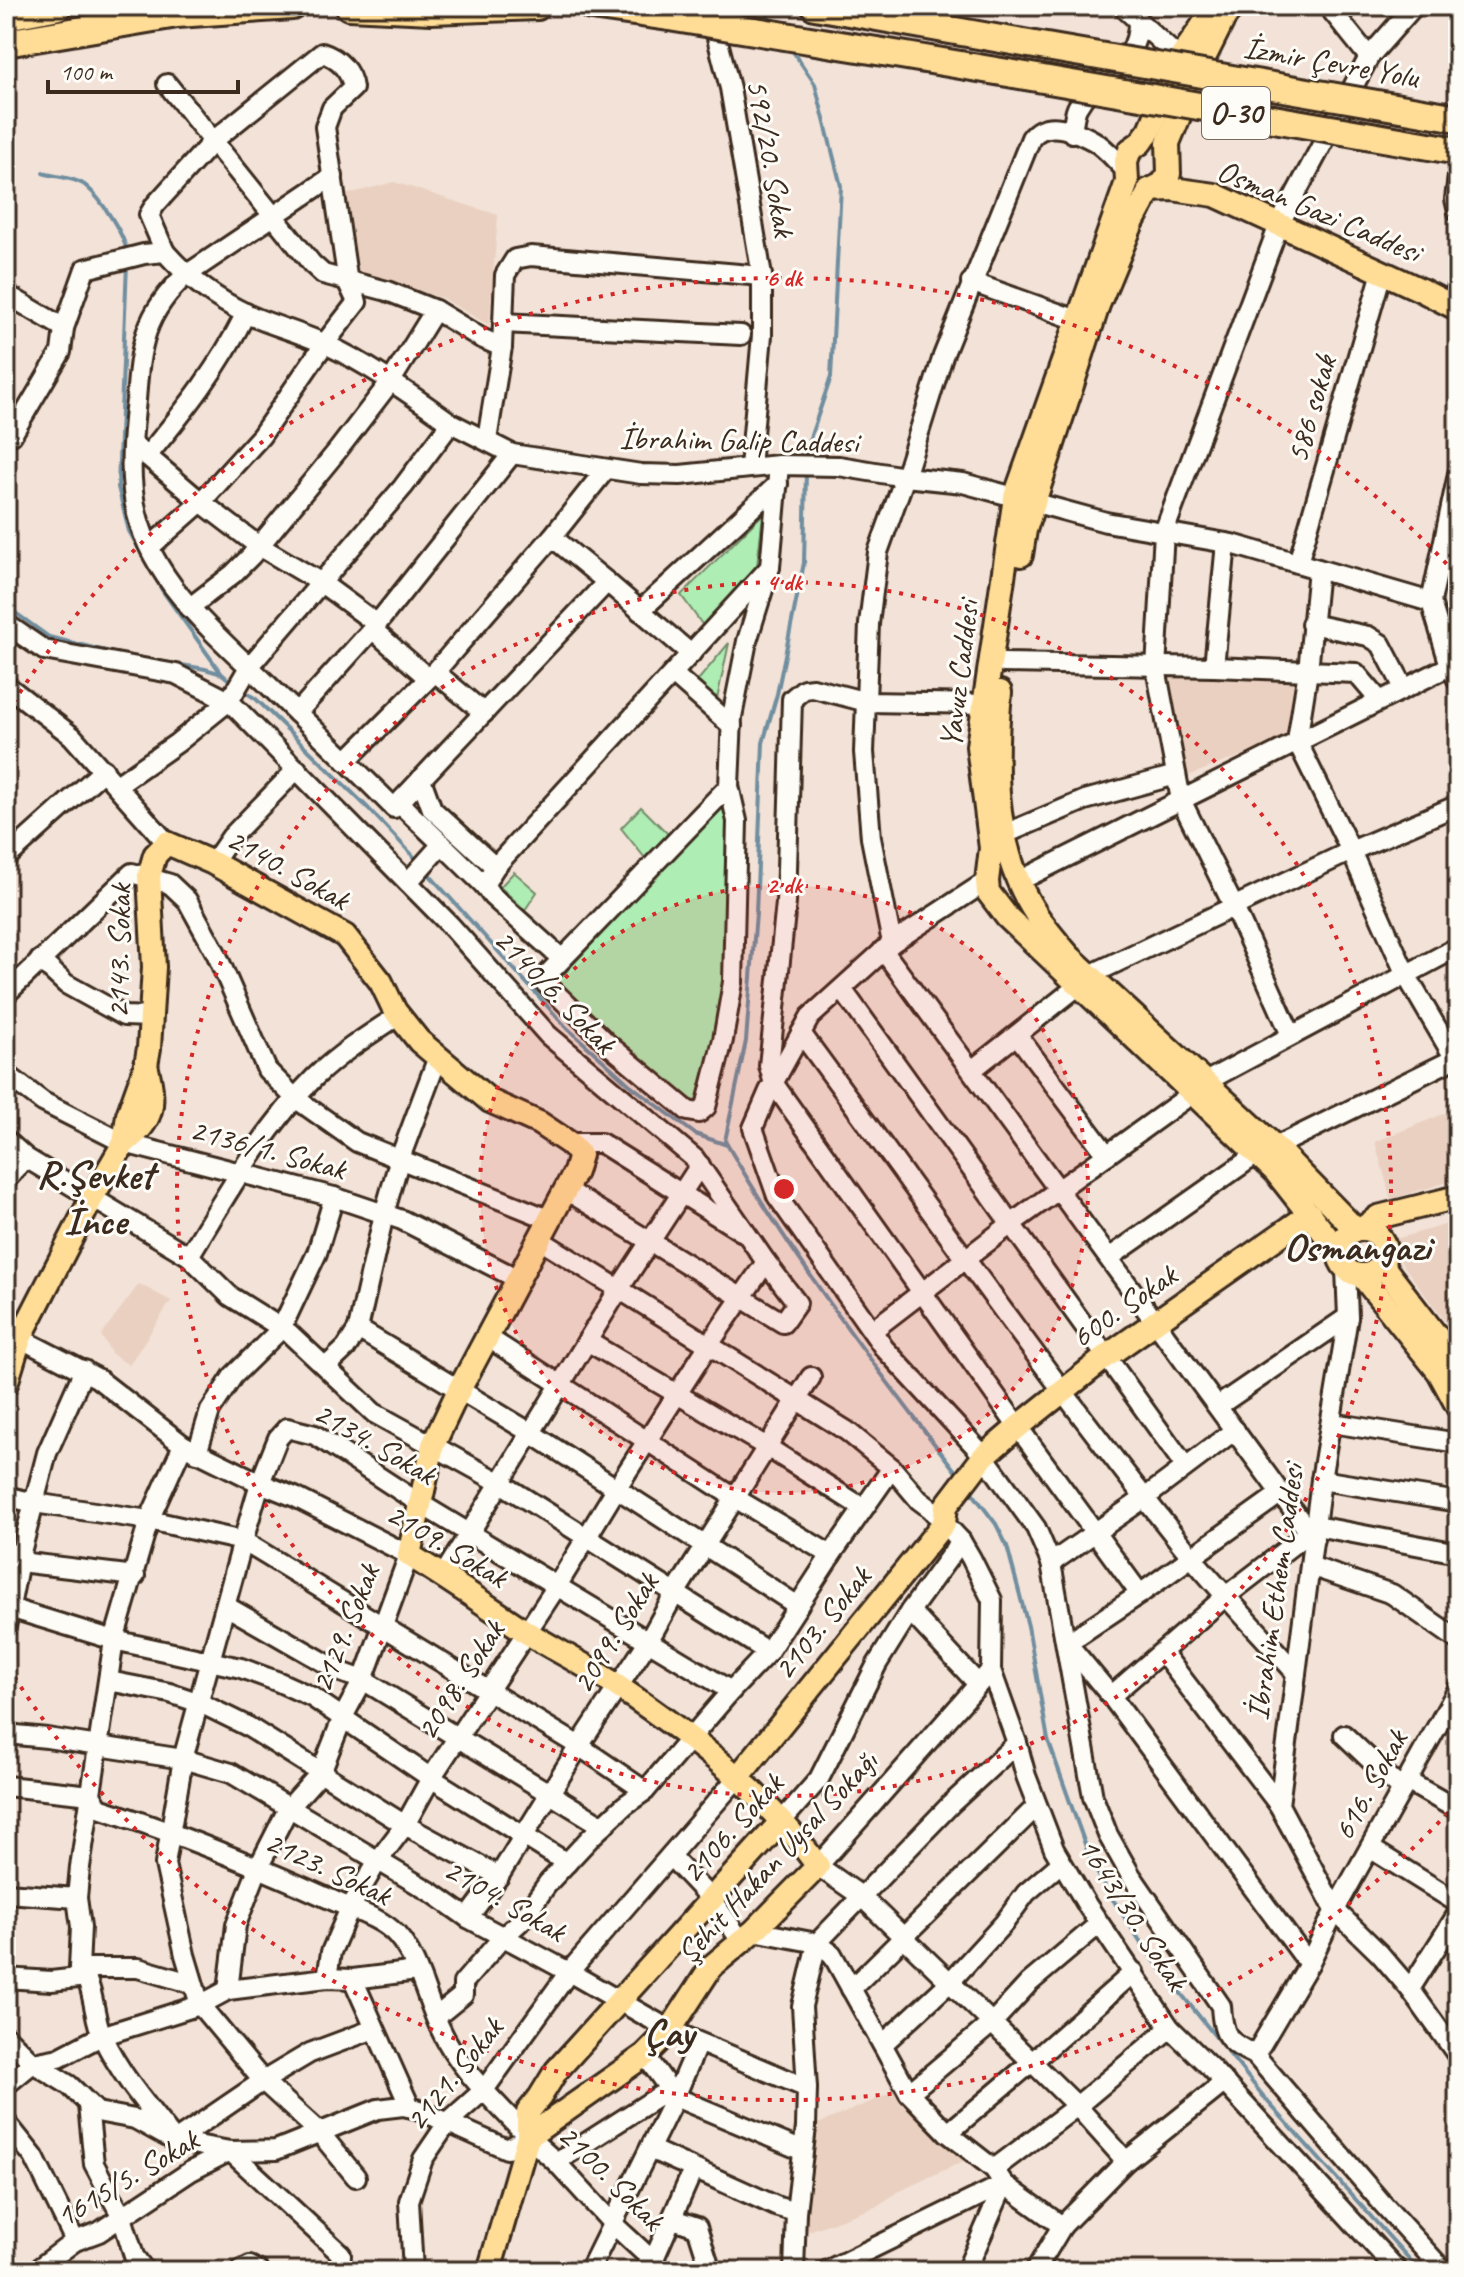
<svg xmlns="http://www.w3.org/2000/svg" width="1464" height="2277" font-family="Caveat,sans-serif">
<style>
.built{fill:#ead0c0}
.green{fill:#aeedb4;stroke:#748c69;stroke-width:2}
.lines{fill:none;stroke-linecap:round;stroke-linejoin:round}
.stream{stroke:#708e9f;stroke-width:4}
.minor-casing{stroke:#3b2a1e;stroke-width:24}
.major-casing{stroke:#3b2a1e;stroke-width:28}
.highway-casing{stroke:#3b2a1e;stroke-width:32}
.minor{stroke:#fdfcf7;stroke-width:18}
.major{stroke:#ffdd96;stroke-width:22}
.highway{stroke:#ffdd96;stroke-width:26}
.highway-bridge-casing{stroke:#3b2a1e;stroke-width:32;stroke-linecap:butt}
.highway-bridge{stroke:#ffdd96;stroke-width:26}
.ring{fill:none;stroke:#d62828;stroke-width:4;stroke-dasharray:4 8}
.labels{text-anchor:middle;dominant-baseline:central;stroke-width:6;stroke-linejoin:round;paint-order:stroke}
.shield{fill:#fdfcf7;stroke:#75695f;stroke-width:2}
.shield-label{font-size:30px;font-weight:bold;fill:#3b2a1e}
.street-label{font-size:32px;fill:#3b2a1e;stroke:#fdfcf7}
.district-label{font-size:40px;font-weight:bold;fill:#3b2a1e;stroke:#fdfcf7}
.centre{fill:#d62828;stroke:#fdfcf7;stroke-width:4}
.ring-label{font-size:24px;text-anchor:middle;font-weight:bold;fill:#d62828;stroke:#fdfcf7;stroke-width:6;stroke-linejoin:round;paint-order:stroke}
</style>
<rect width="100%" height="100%" fill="#f2e2d7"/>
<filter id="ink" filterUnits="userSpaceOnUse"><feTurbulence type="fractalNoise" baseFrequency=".0125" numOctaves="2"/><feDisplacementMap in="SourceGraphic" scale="16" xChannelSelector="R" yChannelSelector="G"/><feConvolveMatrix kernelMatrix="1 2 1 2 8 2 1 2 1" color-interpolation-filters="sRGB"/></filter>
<g filter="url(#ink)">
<g class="built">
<polygon points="394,182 498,215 489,325 442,298 355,271 345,195"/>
<polygon points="1165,672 1294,673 1288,738 1185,777"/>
<polygon points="1458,1108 1458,1179 1391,1199 1375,1142"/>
<polygon points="1458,1221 1458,1339 1386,1242"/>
<polygon points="139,1284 171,1301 129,1365 112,1354 101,1335"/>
<polygon points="894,2092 965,2160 898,2192 875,2207 800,2234 811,2127"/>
</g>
<g class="green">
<polygon points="763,514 756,575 704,627 681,595"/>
<polygon points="729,643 717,699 694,685"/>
<polygon points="727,803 733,823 725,1003 700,1105 693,1106 625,1053 554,985 650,881"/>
<polygon points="641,807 670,836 645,858 621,828"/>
<polygon points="514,872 537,892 525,910 500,887"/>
</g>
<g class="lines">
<g class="stream">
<polyline points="761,6 773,24"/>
<polyline points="790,47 815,84 841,186 831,377 806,450 806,459"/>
<path d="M43,173C55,177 78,178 87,187C100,198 126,236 127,254"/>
<polyline points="127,263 118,487 129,531 162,590 221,673"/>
<path d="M806,472L804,563L777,694L763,743L756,913L746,1041L725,1141C794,1260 876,1369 960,1477"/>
<polyline points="6,606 49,637 118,654 205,669 222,674 234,684"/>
<polyline points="241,689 256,699 368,808 418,861"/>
<polyline points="426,871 566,1027 629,1084 695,1134 727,1145"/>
<polyline points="968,1487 996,1524 1007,1546 1028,1626 1048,1740 1091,1861 1108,1892 1146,1950 1268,2102 1420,2271"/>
</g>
<g class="minor-casing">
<g id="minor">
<polyline points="705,6 714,26 730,88 762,276 762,335 750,467"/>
<polyline points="1122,6 1180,59 1193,63"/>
<polyline points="1328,6 1369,57"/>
<polyline points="167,84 312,264 323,274 387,291 435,310 481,338 502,347"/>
<path d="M1072,133C1073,125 1074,115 1077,108C1096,72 1139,68 1138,21"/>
<path d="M333,176L186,275C144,313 140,346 136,400C132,436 128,478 137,514C154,583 215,634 264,681C307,723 352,765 394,808L607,582L552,537L606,469"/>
<polyline points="1458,176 1455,199 1458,212"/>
<polyline points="971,282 1077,320"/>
<polyline points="6,294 64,328"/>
<polyline points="1450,306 1458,284"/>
<polyline points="503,323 741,335"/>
<path d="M12,435L61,352L64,328L85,269L144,254L165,252C188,278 215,299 247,314C273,326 302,333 327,345C372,366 411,395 451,423"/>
<polyline points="487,440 502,347 505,275 515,259 531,256 762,276"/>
<polyline points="133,444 201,502 256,544 320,582 377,624 512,454"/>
<path d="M147,456C187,408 218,369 246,313"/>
<path d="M150,547L201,502L261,436L325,343L357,302L348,283L325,127L332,108L353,88C351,71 338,58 322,53L213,141L155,205L149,215L165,252"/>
<polyline points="1298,563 1382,272"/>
<polyline points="1318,569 1308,671 1297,741 1351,851 1406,975 1455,1059"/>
<polyline points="607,582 691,654"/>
<polyline points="1431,602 1458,474"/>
<polyline points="189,608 233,574 251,556 338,450 391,381 435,310"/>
<polyline points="640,611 778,484"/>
<polyline points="6,624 44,650 176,674 229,701 450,925 548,1035 695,1159 766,1262 797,1303 783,1323 566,1190"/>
<polyline points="1311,624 1368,636 1381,644 1404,688"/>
<polyline points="372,629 428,678"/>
<polyline points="1003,663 1214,667 1356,673 1379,700"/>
<polyline points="1214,667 1226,543"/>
<polyline points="435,672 484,713"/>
<polyline points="673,674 732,726"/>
<polyline points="6,685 72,736 167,843"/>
<polyline points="985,704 867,702 813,688 804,689 792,699 786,903 769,1066 774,1084 1018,1427 1140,1594 1067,1643 1111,1696 1226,1596 1309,1532"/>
<polyline points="297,713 377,624"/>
<polyline points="346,761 435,672 552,537"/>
<polyline points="421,779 432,809 495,867 770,567 779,465"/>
<polyline points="117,785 177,743 229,701 249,667 403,487 451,423 512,454 641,474 680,475 779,465 839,466 905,477 963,483 1106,522 1232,544 1431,602 1450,666 1458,681"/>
<polyline points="729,786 542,980 609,1045 688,1111 699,1113 706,1107 723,1040 733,982 737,821 729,786 732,717 747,641 770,567"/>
<polyline points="399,803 442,844 408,882"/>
<polyline points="1005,834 1085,800 1176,775"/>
<polyline points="442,844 484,885"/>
<polyline points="6,858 104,770"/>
<polyline points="213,863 231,837 297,769"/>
<polyline points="495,867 484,885 492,896 562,959"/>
<path d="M987,881L892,943L810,1017L769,1091L753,1128L777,1196L884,1348L984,1456L1036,1528L1051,1563L1093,1797L1108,1835L1130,1874L1221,2006C1223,2037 1228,2042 1255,2055L1382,2203L1444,2271"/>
<polyline points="1019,881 1458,662"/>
<path d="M892,943L871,838L864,752L869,624L878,552L905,477L943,356L1031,138C1046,118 1076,131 1094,141C1106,148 1117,162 1127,171"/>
<polyline points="883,950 1314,1539"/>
<polyline points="40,960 66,984 124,1016 151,1017"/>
<polyline points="1090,975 1351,851 1458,805"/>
<polyline points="842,989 1185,1466"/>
<polyline points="6,994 132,873 170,884 187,900 216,953 267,1070 295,1098 357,1142 551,1220"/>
<path d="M801,1033C930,1208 1054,1387 1190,1555C1224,1596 1261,1634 1296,1673"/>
<polyline points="1017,1035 1107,1155"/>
<polyline points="1291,1035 1234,907 1181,800 1156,668 1164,532 1279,225 1369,57 1414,6"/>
<polyline points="972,1070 1078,986"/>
<polyline points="6,1074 43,1102 124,1143 334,1197 402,1220 518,1279"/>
<polyline points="1215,1090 1207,1081 1458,947"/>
<polyline points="6,1140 26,1158 189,1256 230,1296 289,1333 374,1413 499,1482 768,1652"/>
<polyline points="569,1143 601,1143 741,1231"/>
<polyline points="1275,1147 1458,1057"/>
<polyline points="6,1180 26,1158"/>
<polyline points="540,1240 847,1431 892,1468 919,1500 931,1509 961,1541 971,1558 992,1600 991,1670 1017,1743 1026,1776 1054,1849 1087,1905 1170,2028 1212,2069 1398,2271"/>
<path d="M189,1256C227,1194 263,1129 315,1077C340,1053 370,1034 399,1015"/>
<polyline points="1109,1258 1257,1154"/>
<polyline points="1346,1269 1348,1317 1321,1480 1279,1805 1335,1910 1380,1954 1410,1989 1458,2056"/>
<polyline points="358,1329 531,1433 798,1606"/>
<polyline points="873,1330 1011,1224 1193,1093"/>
<polyline points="6,1331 97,1378 183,1445 260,1483 295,1497 409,1555 363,1680 343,1717 321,1772 288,1809 259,1866 236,1925 228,1990"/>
<polyline points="487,1337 735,1498 831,1555"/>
<polyline points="587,1341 767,1447 863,1508"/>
<polyline points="327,1366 346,1348 358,1329 384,1214 400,1158 438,1057"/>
<polyline points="1218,1406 1348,1317"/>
<polyline points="1332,1423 1458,1443"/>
<path d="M183,1445L149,1520L114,1640L80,1867L77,1898L81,1927L79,1968C96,1987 92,2016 103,2038C121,2076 150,2109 175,2141L263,2081L310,2053L374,2029"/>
<polyline points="197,1453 210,1411 233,1376 281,1329 317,1253 334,1197"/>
<polyline points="1321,1480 1458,1502"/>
<polyline points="6,1496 34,1503 149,1520 243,1541 579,1746 645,1791"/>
<polyline points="1316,1526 1458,1553"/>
<polyline points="6,1552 20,1556 28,1563 135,1576"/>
<polyline points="1051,1563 1146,1497 1235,1430"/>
<polyline points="1310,1566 1392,1594 1458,1640"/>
<polyline points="443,1576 619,1289 700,1165"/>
<polyline points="1140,1594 1281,1493"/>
<polyline points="226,1606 341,1672 363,1680 603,1826"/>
<polyline points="6,1607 114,1640 241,1668 279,1682 312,1697 431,1778 567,1863"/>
<polyline points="910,1611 978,1684"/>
<polyline points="6,1627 20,1556 47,1453 84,1370"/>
<polyline points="1162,1652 1279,1805"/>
<polyline points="991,1670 818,1866 861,1896 992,2023 1029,1983 1099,1924"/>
<polyline points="109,1681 170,1693 200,1703 247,1726 405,1825 499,1876"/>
<polyline points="1111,1696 1309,1964"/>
<polyline points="6,1734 47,1738 183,1759 231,1773 434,1894 468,1918 569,1972 739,1776"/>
<polyline points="1344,1735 1402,1790"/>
<polyline points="1017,1743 951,1804 817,1943 832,1954 909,2093 948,2133 994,2169 1004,2184 1062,2226 1035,2271"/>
<polyline points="1407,1781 1458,1810"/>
<path d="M6,1786L91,1795L99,1808C179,1834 255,1865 332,1900C353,1910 380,1917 396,1934C419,1959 426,1999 440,2028C459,2070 497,2103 528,2137"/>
<polyline points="781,1822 819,1779 877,1664 910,1611 961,1541"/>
<polyline points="1370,1848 1458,1903"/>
<polyline points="671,1857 711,1899 742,1942"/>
<polyline points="6,1893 77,1898"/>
<polyline points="468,1918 499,1876 579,1746 649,1640 674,1595 811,1377"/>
<polyline points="754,1931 817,1943 802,2006 807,2088 806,2127 796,2212"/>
<polyline points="79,1968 138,1968 193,1984"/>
<polyline points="6,1978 51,1981 87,1977"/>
<polyline points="327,1978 331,1952 350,1908 377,1862 405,1825 431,1778 557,1586 616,1489 708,1346 766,1262"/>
<polyline points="353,1979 410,2107"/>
<polyline points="851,1989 1036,1807"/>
<polyline points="1410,1989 1458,1913"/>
<polyline points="436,2017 463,1995 463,1983 502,1938 522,1920 548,1883 591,1837 625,1805 645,1791 731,1691 768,1652 831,1555 892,1468"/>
<polyline points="6,2036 33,2063 69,2085 97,2112 135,2119 175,2141 230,2151 276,2150 378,2109 403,2106 417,2109 507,2149 528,2137 556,2162 612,2223 652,2260"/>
<polyline points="883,2044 950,1982 1004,1923 1026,1893 1061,1863"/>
<polyline points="1255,2055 1309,1964 1335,1910 1458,1689"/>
<polyline points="6,2085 33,2063 59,2058 101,2036 200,2005 228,1990 327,1978 353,1979 417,1971"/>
<polyline points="909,2093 992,2023 1032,2062 1134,1972"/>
<polyline points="675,2097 698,2043"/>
<polyline points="88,2105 94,2164 122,2217 134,2256 145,2271"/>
<polyline points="6,2122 34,2157 75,2241"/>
<polyline points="948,2133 1032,2062 1077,2106 994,2169"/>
<polyline points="650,2149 778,2207 796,2212 794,2271"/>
<polyline points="1126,2161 1077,2106 1170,2028"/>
<polyline points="556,2162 659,2096 675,2097 803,2151"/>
<polyline points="356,2177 320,2133 263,2081 200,2005 185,1955 165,1864 183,1759 243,1541 260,1483 278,1438 287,1428 315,1435 419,1503 731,1691"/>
<polyline points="673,2219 697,2227 711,2271"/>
<polyline points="1062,2226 1126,2161 1225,2082"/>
<polyline points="650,2268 693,2170"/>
<polyline points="35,2271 75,2241 99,2232 191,2171 230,2151 341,2254 340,2271"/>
<polyline points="240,2271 250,2266 259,2271"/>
<polyline points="413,2271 409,2201 423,2159 448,2122 484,2090 569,1972 670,2030 807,2088"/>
<polyline points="589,2271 675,2097 645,2055"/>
<polyline points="826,2271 1004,2184"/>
<polyline points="966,2271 1004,2184"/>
</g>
</g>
<g class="major-casing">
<g id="major">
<polyline points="1216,6 1180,59 1150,130 1140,143 1130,150 1126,161 1127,182 1015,497 978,746 991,848 987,881 988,892 1007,917 1275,1171 1339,1252"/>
<polyline points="1149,190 1172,189 1215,195 1421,290 1458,309"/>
<polyline points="1021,555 1025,530 1098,305 1132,223 1150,190 1162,184 1169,174 1168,143 1200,66 1224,18 1233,6"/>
<path d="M1000,692C994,759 993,830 1023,891C1034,915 1052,936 1069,956L1275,1147L1355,1229"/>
<path d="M124,1143C156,1120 155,1101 146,1065"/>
<polyline points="1363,1228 1378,1217 1458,1197"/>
<circle cx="1362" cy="1252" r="23"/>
<polyline points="1382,1265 1458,1364"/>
<polyline points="1362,1276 1439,1372 1458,1407"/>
<path d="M6,1384L20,1338L93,1196L124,1143L128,1115L146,1065L149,1048L154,967L149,876L155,855L167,843L213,863L345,936L381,982L395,1011L419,1041L490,1101L539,1123L569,1143L580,1155L575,1172L459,1390L433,1445L409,1555C449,1579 487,1606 526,1632C557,1651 590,1667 620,1688C694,1738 765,1793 818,1866L754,1931L711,1967L670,2030L645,2055L528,2137"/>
<polyline points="739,1776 944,1523 946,1506 984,1456 1018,1427 1107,1356 1310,1214"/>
<polyline points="489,2271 528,2137 528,2112 540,2097 556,2071 781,1822"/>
</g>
</g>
<g class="highway-casing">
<g id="highway">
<polyline points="349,6 431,10 537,6"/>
<polyline points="591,6 669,17"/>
<polyline points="815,6 1029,44"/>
<polyline points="6,16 59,6"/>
<polyline points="6,43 177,14 292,6"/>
<polyline points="877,51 1014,74"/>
</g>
</g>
<use href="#minor" class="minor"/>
<use href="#major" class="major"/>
<use href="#highway" class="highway"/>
<g class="highway-bridge-casing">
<g id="highway-bridge">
<polyline points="669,17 877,51"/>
<polyline points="1029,44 1458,118"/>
<polyline points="1014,74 1458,151"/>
</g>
</g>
<use href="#highway-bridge" class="highway-bridge"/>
</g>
</g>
<circle cx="784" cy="1189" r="304" fill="#d62828" fill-opacity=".12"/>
<g class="ring">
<circle cx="784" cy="1189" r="304"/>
<circle cx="784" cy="1189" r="607"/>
<path d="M1456 1804A911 911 0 0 1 7 1665M7 713A911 911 0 0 1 1456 574"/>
</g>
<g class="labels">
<rect class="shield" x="1202" y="87" width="68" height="52" rx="6"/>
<g class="shield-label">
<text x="1236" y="113">O-30</text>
</g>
<g class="street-label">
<text transform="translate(1331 62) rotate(10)">İzmir Çevre Yolu</text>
<text transform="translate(771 158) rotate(80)">592/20. Sokak</text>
<text transform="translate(1319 211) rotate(23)">Osman Gazi Caddesi</text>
<text transform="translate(1311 409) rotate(-74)">586 sokak</text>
<text transform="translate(739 440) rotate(1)">İbrahim Galip Caddesi</text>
<text transform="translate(959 674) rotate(-83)">Yavuz Caddesi</text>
<text transform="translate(288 869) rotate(29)">2140. Sokak</text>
<text transform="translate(119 951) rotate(-89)">2143. Sokak</text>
<text transform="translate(555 991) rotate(46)">2140/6. Sokak</text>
<text transform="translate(268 1149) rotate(15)">2136/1. Sokak</text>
<text transform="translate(1124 1306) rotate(-35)">600. Sokak</text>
<text transform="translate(375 1443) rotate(30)">2134. Sokak</text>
<text transform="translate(447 1545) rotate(31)">2109. Sokak</text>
<text transform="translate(1275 1592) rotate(-82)">İbrahim Ethem Caddesi</text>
<text transform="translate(822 1623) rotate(-51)">2103. Sokak</text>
<text transform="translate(345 1628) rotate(-68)">2129. Sokak</text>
<text transform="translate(615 1633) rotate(-58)">2099. Sokak</text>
<text transform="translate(460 1680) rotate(-57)">2098. Sokak</text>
<text transform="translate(1370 1785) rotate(-61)">616. Sokak</text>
<text transform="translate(732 1828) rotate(-48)">2106. Sokak</text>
<text transform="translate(777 1857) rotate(-47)">Şehit Hakan Uysal Sokağı</text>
<text transform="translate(328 1868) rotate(25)">2123. Sokak</text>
<text transform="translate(505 1900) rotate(30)">2104. Sokak</text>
<text transform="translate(1133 1914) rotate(57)">1643/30. Sokak</text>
<text transform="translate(454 2074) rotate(-51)">2121. Sokak</text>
<text transform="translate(611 2177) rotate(45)">2100. Sokak</text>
<text transform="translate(127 2178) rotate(-31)">1615/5. Sokak</text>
</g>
<g class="district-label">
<text x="95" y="1175">R.Şevket<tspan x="95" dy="46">İnce</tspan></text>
<text x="1357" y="1247">Osmangazi</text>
<text x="669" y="2033">Çay</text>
</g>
</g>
<circle cx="784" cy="1189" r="12" class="centre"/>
<g class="ring-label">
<text x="784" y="286">6 dk</text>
<text x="784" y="590">4 dk</text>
<text x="784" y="893">2 dk</text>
</g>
<rect width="1464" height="2277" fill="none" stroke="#fdfcf7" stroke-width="32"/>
<rect x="16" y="16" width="1432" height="2245" fill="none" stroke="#3b2a1e" stroke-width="3" filter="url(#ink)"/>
<path d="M48 80v12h190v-12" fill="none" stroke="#3b2a1e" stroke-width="4"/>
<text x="60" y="80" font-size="24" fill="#3b2a1e" stroke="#fdfcf7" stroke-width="6" paint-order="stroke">100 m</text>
</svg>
